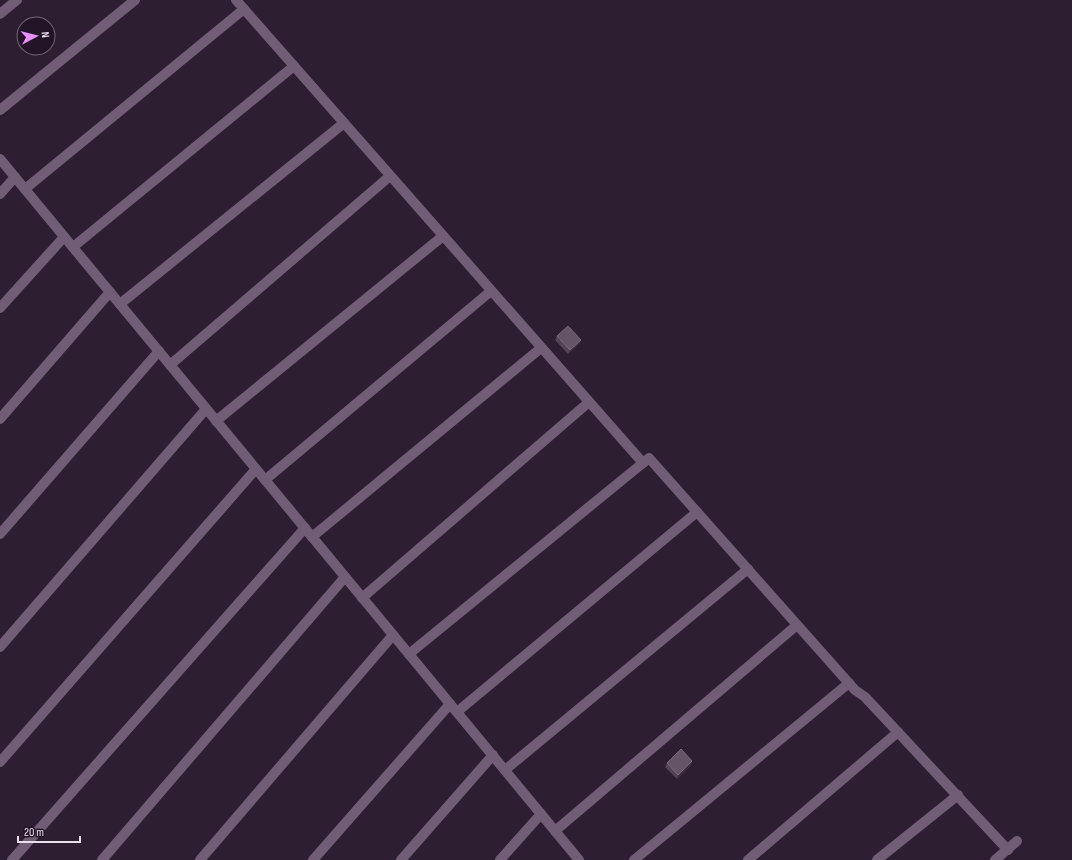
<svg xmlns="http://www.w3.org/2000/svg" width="1072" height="860" font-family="'Sofia Sans Condensed',sans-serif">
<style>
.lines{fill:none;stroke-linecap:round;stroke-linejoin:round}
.street{stroke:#715d75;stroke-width:10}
.wall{fill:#544357}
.shaded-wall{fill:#3e2d41}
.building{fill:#655467;stroke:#7a6a7c}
</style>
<rect width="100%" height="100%" fill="#2e1e31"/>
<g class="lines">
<g class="street">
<polyline points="236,0 643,463"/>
<polyline points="0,14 17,0"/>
<polyline points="0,110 135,0"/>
<polyline points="0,159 579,860"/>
<polyline points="25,189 244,9"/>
<polyline points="0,194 15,177"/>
<polyline points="73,247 294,66"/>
<polyline points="120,304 344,123"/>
<polyline points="0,308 64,237"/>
<polyline points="170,365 390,176"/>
<polyline points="0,419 110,292"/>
<polyline points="216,421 443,236"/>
<polyline points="265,480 491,291"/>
<polyline points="0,534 159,351"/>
<polyline points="312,537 541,348"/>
<polyline points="362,598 589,402"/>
<polyline points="0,647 206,409"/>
<polyline points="409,654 649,458 855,690 865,697 1008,850"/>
<polyline points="457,712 697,512"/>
<polyline points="0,762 256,469"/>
<polyline points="505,770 748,569"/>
<polyline points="555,831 797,625"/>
<polyline points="12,860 305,528"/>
<polyline points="102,860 345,577"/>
<polyline points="200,860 393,635"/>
<polyline points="313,860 450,704"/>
<polyline points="401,860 493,755"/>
<polyline points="500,860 541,814"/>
<polyline points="634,860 849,683"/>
<polyline points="748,860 898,732"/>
<polyline points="877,860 958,795"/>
<polyline points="995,860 1017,841"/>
</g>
</g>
<g class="wall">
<polygon points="557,336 581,340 579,344 568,354 555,340"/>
<polygon points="692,761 691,765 677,779 665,767 667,763"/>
</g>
<g class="shaded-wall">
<polygon points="581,340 579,344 568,354 570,350"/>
<polygon points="692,761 691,765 677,779 678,775"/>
</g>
<g class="building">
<polygon points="568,326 581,340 570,350 557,336"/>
<polygon points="681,749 692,761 678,775 667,763"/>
</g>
<g transform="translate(36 36) rotate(83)"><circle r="19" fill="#241427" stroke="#746676"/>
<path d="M0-3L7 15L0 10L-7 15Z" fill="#ea8dfd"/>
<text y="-6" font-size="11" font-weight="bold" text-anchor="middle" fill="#ebe0ed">N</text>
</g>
<path d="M18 836v6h62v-6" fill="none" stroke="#ebe0ed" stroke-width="2"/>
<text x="24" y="836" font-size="12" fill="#ebe0ed" stroke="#241427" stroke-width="3" paint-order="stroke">20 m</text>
</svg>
